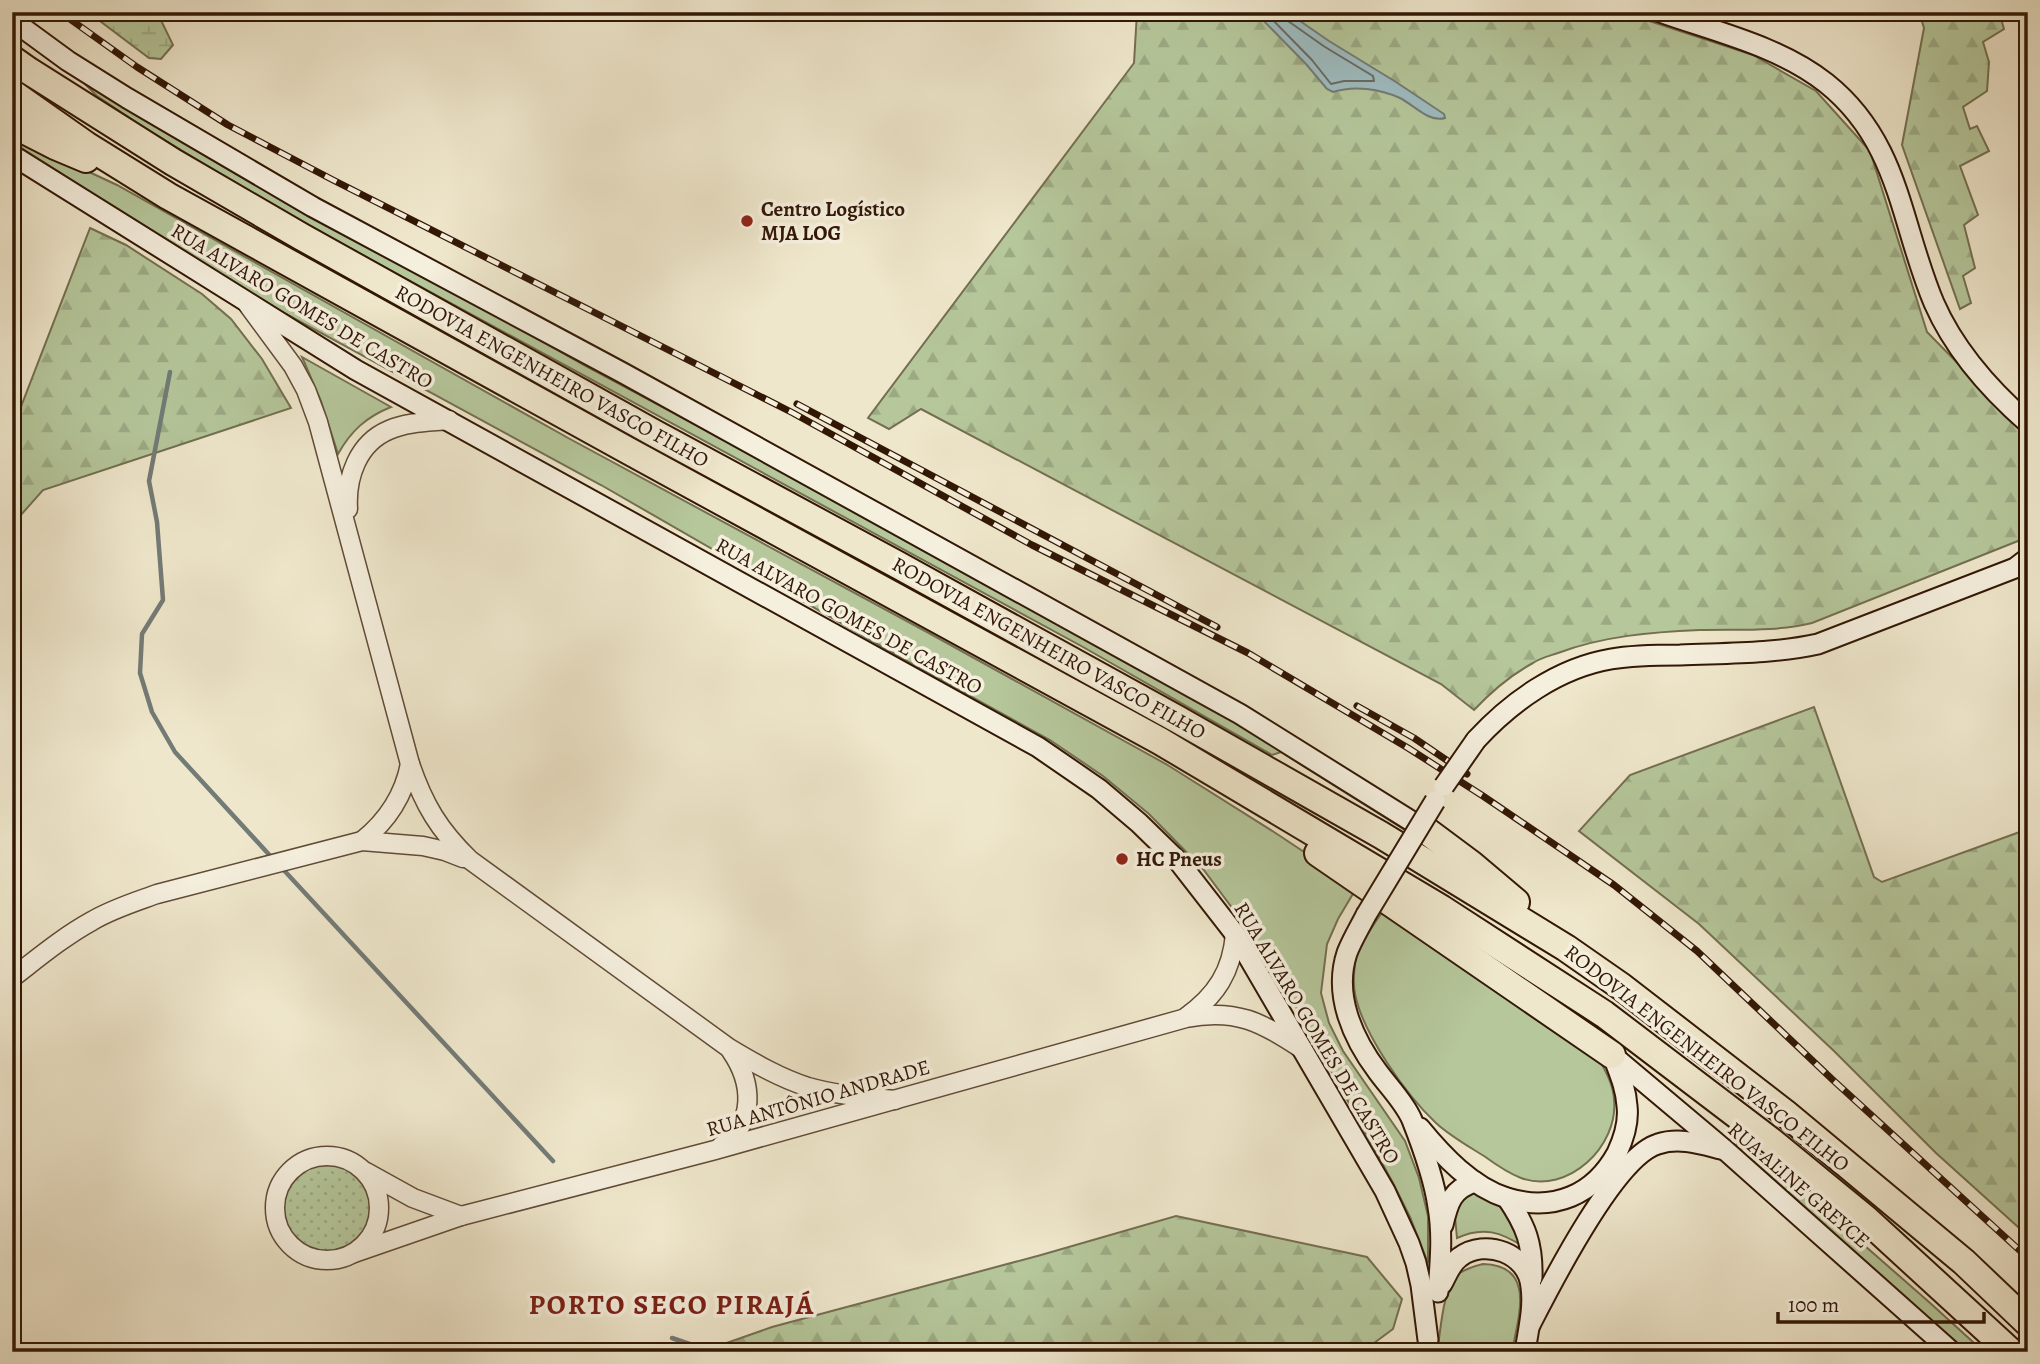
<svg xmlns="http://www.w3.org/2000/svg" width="2040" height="1364" font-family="Alegreya,serif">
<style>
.grass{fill:#b5c79b;stroke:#746f50;stroke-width:2}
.forest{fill:url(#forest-firs);stroke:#746f50;stroke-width:2}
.wetland{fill:url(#wetland-marsh);stroke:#746f50;stroke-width:2}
.park{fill:url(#park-dots);stroke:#746f50;stroke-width:2}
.water{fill:#9ebdc1;stroke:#737b76;stroke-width:2}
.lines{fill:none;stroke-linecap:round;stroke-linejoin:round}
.shore{stroke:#686a63;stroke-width:2}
.stream{stroke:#737b76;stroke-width:4.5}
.tertiary-casing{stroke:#614b37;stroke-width:21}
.secondary-casing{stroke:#321705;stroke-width:23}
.motorway-casing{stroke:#321705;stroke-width:30}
.tertiary{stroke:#f5efde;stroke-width:18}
.secondary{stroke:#f5efde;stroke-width:19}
.motorway{stroke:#efe7cc;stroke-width:26}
.rail-casing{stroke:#321705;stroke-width:7}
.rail{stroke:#f5efde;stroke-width:4.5;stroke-dasharray:13;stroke-linecap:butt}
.secondary-bridge-casing{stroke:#321705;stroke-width:23;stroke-linecap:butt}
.secondary-bridge{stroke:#f5efde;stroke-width:19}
.poi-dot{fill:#8f2418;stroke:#f5efde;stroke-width:2.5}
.labels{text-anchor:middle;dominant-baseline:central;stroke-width:7;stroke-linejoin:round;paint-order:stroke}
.poi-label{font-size:21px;font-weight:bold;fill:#321705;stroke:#f5efde;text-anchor:start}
.street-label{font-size:21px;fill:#321705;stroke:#f5efde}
.district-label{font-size:28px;font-weight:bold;letter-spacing:2px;fill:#7a1f14;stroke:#f5efde}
</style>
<defs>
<pattern id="forest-firs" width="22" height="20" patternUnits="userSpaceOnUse" patternTransform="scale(1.75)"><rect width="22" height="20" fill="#b5c79b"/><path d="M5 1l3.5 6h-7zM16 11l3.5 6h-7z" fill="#9caa84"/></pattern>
<pattern id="wetland-marsh" width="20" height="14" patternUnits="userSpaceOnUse" patternTransform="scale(1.75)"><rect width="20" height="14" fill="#b5c79b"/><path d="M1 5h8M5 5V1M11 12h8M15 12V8" fill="none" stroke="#9caa84"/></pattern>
<pattern id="park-dots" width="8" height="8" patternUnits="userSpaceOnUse" patternTransform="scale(1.75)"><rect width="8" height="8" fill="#b5c79b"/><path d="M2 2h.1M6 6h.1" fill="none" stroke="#9caa84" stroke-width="1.8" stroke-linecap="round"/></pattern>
</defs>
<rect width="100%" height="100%" fill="#efe7cc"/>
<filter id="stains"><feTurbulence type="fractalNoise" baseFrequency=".00286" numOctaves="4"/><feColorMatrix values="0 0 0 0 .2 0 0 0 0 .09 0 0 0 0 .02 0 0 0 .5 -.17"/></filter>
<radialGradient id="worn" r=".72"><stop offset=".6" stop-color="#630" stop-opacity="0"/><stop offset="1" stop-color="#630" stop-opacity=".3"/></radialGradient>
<g class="grass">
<polygon points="76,75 584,365 764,461 1220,712 1427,839 1424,842 1281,752 1272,755 1083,647 287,214 146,129 97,96"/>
<polygon points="12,136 117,185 570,439 927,632 1166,764 1274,832 1357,887 1338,919 1327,944 1321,993 1329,1023 1343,1051 1405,1141 1419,1178 1428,1216 1428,1263 1410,1217 1393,1183 1268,956 1203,869 1149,814 1103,776 1050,740 912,664 601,485 286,314 208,268 12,142"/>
<path d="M302,357L391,407C366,417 351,431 338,454L321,401Z"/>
<path d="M1386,907L1599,1059C1606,1072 1613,1084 1614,1099C1619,1146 1568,1195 1521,1178C1508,1173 1495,1164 1484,1156C1468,1146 1450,1136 1436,1123C1406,1095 1363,1034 1355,994C1353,984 1354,967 1356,957C1359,945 1378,918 1386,907Z"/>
<polygon points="1745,1141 1929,1302 1984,1352 1966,1352 1739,1154 1736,1147 1737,1144"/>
<path d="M1465,1188L1500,1204L1518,1229L1524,1247C1501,1232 1483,1226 1457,1238L1454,1206Z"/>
<path d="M1483,1264C1537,1265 1518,1318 1512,1352H1437C1441,1331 1442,1291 1457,1275C1464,1269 1475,1266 1483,1264Z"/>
</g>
<g class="forest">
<path d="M1137,12H1622L1753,55L1816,91L1870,151L1927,332L2028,435V537L1812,623C1775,632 1738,629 1700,630C1652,632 1603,636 1558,653C1549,656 1540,658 1533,663C1511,675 1491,692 1474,710L1441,684L921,409L889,429L868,418L1134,63Z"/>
<polygon points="1919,12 1999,12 2004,29 1983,42 1989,62 1987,91 1963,107 1970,129 1977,126 1989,151 1960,166 1978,215 1964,225 1975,268 1963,276 1971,303 1960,309 1902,145 1924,28"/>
<polygon points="90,228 126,245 202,294 231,319 262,359 291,408 43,490 12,525 12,430"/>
<polygon points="1814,707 1874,877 1882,882 2028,829 2028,1236 1936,1153 1834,1051 1699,924 1579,831 1630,775"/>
<polygon points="1176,1216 1367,1257 1402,1299 1393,1329 1362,1352 701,1352 772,1327 1041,1255"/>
</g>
<polygon class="wetland" points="88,12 157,12 173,45 161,59 149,58"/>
<circle class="park" cx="327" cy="1208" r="44"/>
<path class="water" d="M1255,12H1287L1329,41L1396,82L1444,114L1445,118C1429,123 1414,105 1400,98C1380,89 1354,85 1333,92L1327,89L1306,64Z"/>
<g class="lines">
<polyline class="shore" points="1265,12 1312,60 1331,84 1344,81 1374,81 1373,76 1325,47 1288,21 1285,18 1284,12"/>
<g class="stream">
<polyline points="170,372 149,481 157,522 163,600 142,634 140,673 152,712 175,752 274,860"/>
<polyline points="280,866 553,1161"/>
<polyline points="672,1338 713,1352"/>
</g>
<g class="tertiary-casing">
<g id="tertiary">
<path d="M248,305L293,366L306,390L318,422L410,764C424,805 439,830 470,860L729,1048C754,1063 780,1078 808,1087C836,1095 866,1097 895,1100"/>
<path d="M348,509C346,477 358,443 389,430C407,422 430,422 449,420"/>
<path d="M362,841C387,821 404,795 410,764"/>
<path d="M12,978C38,958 63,937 92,921C112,909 135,902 157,894L362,841L423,846L445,851L463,858"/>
<path d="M1186,1017C1216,996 1232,971 1235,934"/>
<path d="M721,1146C756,1123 753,1083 731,1051"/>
<circle cx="327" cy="1208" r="52"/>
<polyline points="366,1172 413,1198 461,1216"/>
<path d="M354,1253L461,1216L715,1150L1186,1018C1235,1008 1262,1022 1302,1049"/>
</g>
</g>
<g class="secondary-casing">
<g id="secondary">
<path d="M1660,12C1716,32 1779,46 1826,83C1900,142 1900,223 1934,303C1955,351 1989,389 2028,423"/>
<polyline points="12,20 68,61 127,98 313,207 623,373 1240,714 1424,829"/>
<polyline points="12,155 356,370 1038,747 1099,789 1139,823 1179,862 1235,934 1385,1191 1409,1243 1416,1263 1421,1285 1428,1340"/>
<path d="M1476,740C1511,702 1558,668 1611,659C1634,655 1657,655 1680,655C1726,653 1772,654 1818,644L2015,568L2028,558"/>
<path d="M1366,915C1360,927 1352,940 1347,953C1333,995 1353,1039 1378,1072C1389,1087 1405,1103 1412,1120C1423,1148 1434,1178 1438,1207C1443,1235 1440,1264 1438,1292"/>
<polyline points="1612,1055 1725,1150 1952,1352"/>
<path d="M1420,1128C1443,1156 1472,1187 1507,1198C1554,1212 1594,1195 1617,1153C1624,1138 1629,1122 1627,1106C1626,1089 1620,1075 1614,1059"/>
<path d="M1507,1198C1526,1226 1533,1244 1532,1278"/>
<path d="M1443,1225C1448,1203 1452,1189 1475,1182"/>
<path d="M1442,1284C1447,1275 1451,1263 1460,1257C1485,1238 1528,1253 1531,1287C1534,1308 1528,1331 1525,1352"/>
<path d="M1530,1325C1551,1284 1615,1157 1658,1144C1679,1137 1701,1144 1721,1149"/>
</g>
</g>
<g class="motorway-casing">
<g id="motorway">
<polyline points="12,59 29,71 173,162 302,237 654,433 898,565 1177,719 1381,835 1566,948 1622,987 1785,1113 1964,1262 2028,1323"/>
<polyline points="12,93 86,145 168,196 627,450 1160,741 1442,909 1604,1014 1771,1141 1866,1219 2011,1352"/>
<polyline points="12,124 55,146 86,159"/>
<polyline points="1424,829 1471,864 1516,902"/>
<polyline points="1318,853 1612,1055"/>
</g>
</g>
<use href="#tertiary" class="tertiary"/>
<use href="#secondary" class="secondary"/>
<use href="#motorway" class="motorway"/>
<g class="rail-casing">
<g id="rail">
<polyline points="60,12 137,67 228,125 333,180 793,413 1032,545 1248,653 1408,748 1483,796 1614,885 1697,951 1834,1081 2028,1258"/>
<polyline points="797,404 1217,627"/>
<polyline points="1357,706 1414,738 1467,774"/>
</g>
</g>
<use href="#rail" class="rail"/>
<g class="secondary-bridge-casing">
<g id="secondary-bridge">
<polyline points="1444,786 1476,740"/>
<polyline points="1366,915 1435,801"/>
</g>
</g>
<use href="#secondary-bridge" class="secondary-bridge"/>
</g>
<g class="poi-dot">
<circle cx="747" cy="221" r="7"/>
<circle cx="1122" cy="859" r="7"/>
</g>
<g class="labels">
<g class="poi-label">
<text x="761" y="209">Centro Logístico<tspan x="761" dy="24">MJA LOG</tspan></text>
<text x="1136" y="859">HC Pneus</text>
</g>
<g class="street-label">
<text transform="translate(302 306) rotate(31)">RUA ALVARO GOMES DE CASTRO</text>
<text transform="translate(552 376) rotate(29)">RODOVIA ENGENHEIRO VASCO FILHO</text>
<text transform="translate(849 616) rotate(29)">RUA ALVARO GOMES DE CASTRO</text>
<text transform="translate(1049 648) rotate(29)">RODOVIA ENGENHEIRO VASCO FILHO</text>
<text transform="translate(1317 1033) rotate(59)">RUA ALVARO GOMES DE CASTRO</text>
<text transform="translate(1707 1058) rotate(38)">RODOVIA ENGENHEIRO VASCO FILHO</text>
<text transform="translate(818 1098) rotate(-16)">RUA ANTÔNIO ANDRADE</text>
<text transform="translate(1799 1185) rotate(41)">RUA ALINE GREYCE</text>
</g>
<g class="district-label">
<text x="672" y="1305">PORTO SECO PIRAJÁ</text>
</g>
</g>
<rect width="2040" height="1364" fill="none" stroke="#efe7cc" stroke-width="42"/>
<rect x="14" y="14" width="2012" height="1336" fill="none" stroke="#321705" stroke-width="3.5"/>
<rect x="21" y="21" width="1998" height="1322" fill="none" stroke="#321705" stroke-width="2"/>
<path d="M1778 1312v10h206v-10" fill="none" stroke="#321705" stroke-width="3.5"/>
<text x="1788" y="1312" font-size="21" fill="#321705" stroke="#f5efde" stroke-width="5" paint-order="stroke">100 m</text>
<rect width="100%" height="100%" filter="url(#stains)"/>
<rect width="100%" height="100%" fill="url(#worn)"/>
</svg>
